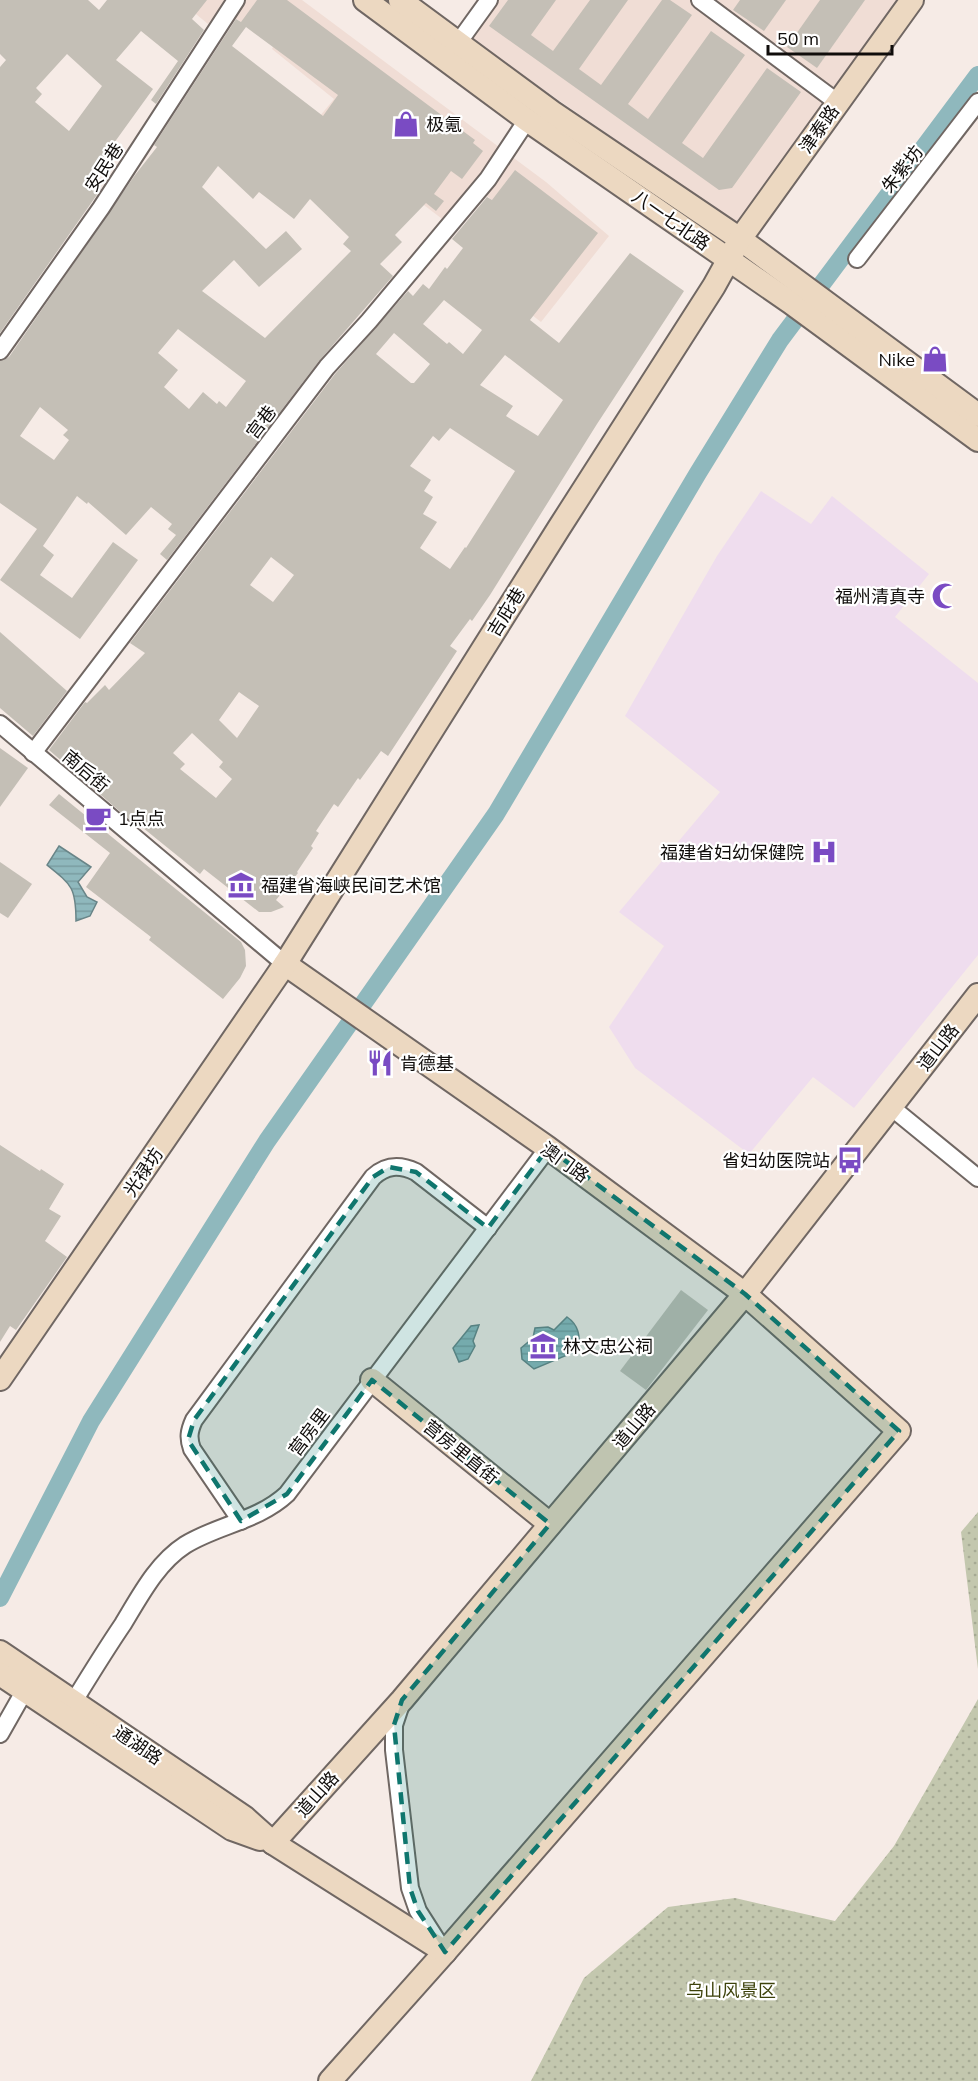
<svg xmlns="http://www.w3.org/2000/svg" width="978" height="2081" font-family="Mulish,'Noto Sans SC',sans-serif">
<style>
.built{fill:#f0ddd5}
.medical{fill:#efddee}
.park{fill:url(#park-dots)}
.water{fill:url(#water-rules);stroke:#698588;stroke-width:1.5}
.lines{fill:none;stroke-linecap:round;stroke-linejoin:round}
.canal{stroke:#8fb8bd;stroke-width:18}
.building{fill:#c4bfb6;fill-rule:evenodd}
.street-casing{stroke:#706763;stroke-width:20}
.secondary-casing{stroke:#706763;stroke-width:26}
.street{stroke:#fff;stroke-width:16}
.secondary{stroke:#ecd8c1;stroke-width:22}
.marked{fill:#0f766e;fill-opacity:0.2;stroke:#0f766e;stroke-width:4.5;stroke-dasharray:12 8;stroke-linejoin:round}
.labels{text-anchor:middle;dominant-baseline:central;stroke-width:4.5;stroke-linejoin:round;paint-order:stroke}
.poi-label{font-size:18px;fill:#100d0b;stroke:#fff;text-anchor:start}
.street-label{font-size:18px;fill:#100d0b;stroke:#fff}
.park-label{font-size:18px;fill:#3d420b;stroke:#fff}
</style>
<defs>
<pattern id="park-dots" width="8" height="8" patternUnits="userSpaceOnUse" patternTransform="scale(1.5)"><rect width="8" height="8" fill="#c3c7ae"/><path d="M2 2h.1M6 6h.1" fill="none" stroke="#a6aa94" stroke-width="1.8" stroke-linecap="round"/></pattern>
<pattern id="water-rules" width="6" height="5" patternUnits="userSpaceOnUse" patternTransform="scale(1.5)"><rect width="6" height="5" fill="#8fb8bd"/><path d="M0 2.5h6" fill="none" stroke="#7a9da1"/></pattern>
</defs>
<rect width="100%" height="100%" fill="#f6ebe6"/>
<g class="built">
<polygon points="179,0 302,0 546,182 609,236 541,322 500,290 508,213 482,192 454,228 315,122 334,99 272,49 274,45 221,8 208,24"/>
<polygon points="498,0 901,0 737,224 472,40"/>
</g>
<polygon class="medical" points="761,491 811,524 832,496 929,574 895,617 978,683 978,955 854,1108 813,1077 749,1154 635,1068 609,1027 664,946 619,912 720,792 625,716 717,556"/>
<g class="park">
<polygon points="978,1512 978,1669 961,1532"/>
<polygon points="978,1699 978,2081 531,2081 584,1978 668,1907 735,1898 835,1921 894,1846"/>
</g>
<g class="water">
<path d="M59,846L91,867L78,882L87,897L97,902L90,916L76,921C76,888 72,885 47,865Z"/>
<path d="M567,1317C579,1325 580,1336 579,1350L534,1369L522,1359L521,1348L533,1338L535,1328L548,1327L554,1330Z"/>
<polygon points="479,1325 473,1341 475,1346 468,1359 459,1362 453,1348 471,1326"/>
</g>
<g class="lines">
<polyline class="canal" points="0,1598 91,1421 267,1141 496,814 698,473 780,340 978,75"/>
</g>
<g class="building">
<path d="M0,0H88L99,10L107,0H207L192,19L204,30L156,104L151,100L178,61L141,31L116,60L153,89L88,179L101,189L0,333V67L6,60L0,54ZM67,54L102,86L69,131L35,102L42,94L36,88Z"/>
<path d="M257,0H287L475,140L473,143L483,151L462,179L451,171L434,194L444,201L436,211L426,203L395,235L402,242L380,264L393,276L319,361L167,560L160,554L176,535L168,529L172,524L151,507L126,535L88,502L87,504L77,496L43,546L54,555L40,575L72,598L113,542L138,560L80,639L0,580L37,529L0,503V361L9,357L135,175L157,147L154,145L236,19L241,22ZM246,27L338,95L323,116L232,46ZM218,166L253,199L259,192L294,219L310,199L349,237L343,244L351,251L265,338L202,291L234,260L259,287L302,249L286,231L266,249L202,187ZM178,329L246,381L226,407L219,401L217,404L203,392L189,409L164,387L178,370L158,353ZM40,407L68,430L63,435L69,440L54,460L20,436Z"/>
<polygon points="508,0 556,0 531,35 553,51 590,0 628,0 579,69 601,85 662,0 670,0 692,15 628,104 648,119 711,31 745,55 682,143 703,158 767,68 801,92 732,188 719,190 489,26"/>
<polygon points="740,0 786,0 764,31 733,10"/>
<polygon points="820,0 865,0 817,68 787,47"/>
<path d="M515,170L598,233L530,320L559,343L630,253L684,291L597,424L490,595L472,621L470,619L450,646L457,651L388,756L381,751L360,780L358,778L338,807L334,804L316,831L319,833L311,846L313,848L297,872L298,873L276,900L284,907L271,912H259L204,869L200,874L132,819L131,821L49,750L85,702L87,703L105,685L109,690L145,653L130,643L335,374L408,291L413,296L423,284L429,289L445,267L447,269L463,248L452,239L487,197L492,200ZM444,300L482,330L463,354L449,342L447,344L423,324ZM394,333L430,364L414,383H411L376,354ZM505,355L563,400L538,436L506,416L513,406L480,385ZM450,428L515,471L466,548L465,547L450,569L420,548L437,522L423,514L433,497L424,491L431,480L410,466L433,436L439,441ZM271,557L294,575L273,602L250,585ZM239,692L259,706L237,738L219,720ZM192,733L223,762L219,767L232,779L216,798L180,769L185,764L173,753Z"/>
<polygon points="0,632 67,691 33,736 0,708"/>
<polygon points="0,748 28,768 0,807"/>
<polygon points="59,794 241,942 245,950 246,966 240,978 223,999 149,940 151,937 86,887 110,853 49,805"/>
<polygon points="0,862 32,884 8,918 0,913"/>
<polygon points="0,1145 40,1171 41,1169 64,1184 49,1209 61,1216 45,1241 67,1257 16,1330 10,1326 0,1342"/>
<polygon points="681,1290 708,1310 646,1390 620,1371"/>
</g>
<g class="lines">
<g class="street-casing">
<g id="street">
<polyline points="700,0 837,102"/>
<polyline points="458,43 489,0"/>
<polyline points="857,259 978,102"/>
<polyline points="0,351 101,208 236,0"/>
<polyline points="0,724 285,964"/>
<polyline points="33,753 327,367 369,321 488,179 527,120"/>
<polyline points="891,1107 978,1178"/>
<path d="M241,1521L192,1449C188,1438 189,1431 194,1420L373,1177C386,1165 399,1164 416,1172L488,1228"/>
<path d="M74,1701C90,1675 106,1649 123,1624C140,1596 157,1563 185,1545C217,1525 258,1521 287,1494L548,1148"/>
<polyline points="401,1704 394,1725 394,1750 410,1888 418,1911 441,1947"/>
<polyline points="0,1734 25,1690"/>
</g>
</g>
<g class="secondary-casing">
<g id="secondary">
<polyline points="365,0 527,120 790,302 978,440"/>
<polyline points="400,0 552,112 740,239 978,415"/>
<polyline points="285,964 548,1148 745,1294 899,1431 445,1952 330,2081"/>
<polyline points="0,1379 285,964 559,528 714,286 740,239 912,0"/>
<polyline points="372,1380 550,1524"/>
<polyline points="0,1652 244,1817 273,1843 445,1952"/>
<polyline points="0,1674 232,1829 260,1839"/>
<polyline points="273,1843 402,1700 745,1294 978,995"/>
</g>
</g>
<use href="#street" class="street"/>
<use href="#secondary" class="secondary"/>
</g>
<path class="marked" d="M548,1148L745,1294L899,1431L445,1952L418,1911L410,1888L394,1725L402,1700L550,1524L372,1380L287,1494L241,1521L188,1440L194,1420L373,1177L389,1167L416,1172L488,1228Z"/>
<defs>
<g id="shop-bare" transform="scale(2.07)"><path d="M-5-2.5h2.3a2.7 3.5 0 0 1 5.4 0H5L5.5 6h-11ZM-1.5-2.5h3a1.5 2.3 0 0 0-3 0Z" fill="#7a4bc3" stroke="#fff" stroke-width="2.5" paint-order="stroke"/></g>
<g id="mosque-bare" transform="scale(2.07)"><path d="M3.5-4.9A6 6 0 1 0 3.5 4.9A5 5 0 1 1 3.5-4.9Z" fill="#7a4bc3" stroke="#fff" stroke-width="2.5" paint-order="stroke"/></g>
<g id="cafe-bare" transform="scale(2.07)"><path d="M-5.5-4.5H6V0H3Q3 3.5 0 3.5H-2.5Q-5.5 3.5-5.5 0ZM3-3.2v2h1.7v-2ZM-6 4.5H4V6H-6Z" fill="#7a4bc3" stroke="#fff" stroke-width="2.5" paint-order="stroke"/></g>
<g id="hospital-bare" transform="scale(2.07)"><path d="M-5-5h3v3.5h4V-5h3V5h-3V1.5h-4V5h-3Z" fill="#7a4bc3" stroke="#fff" stroke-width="2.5" paint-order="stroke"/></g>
<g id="museum-bare" transform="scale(2.07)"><path d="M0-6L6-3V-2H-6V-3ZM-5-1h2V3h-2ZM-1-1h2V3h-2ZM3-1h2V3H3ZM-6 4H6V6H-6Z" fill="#7a4bc3" stroke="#fff" stroke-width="2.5" paint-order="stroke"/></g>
<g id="restaurant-bare" transform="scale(2.07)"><path d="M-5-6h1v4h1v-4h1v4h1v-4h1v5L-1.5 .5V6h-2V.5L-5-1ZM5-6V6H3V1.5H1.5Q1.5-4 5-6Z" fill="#7a4bc3" stroke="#fff" stroke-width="2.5" paint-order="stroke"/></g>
<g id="bus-bare" transform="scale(2.07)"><path d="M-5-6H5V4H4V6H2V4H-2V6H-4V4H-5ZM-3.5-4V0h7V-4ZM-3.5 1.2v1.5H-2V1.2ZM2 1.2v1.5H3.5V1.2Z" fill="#7a4bc3" stroke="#fff" stroke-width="2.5" paint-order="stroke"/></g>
</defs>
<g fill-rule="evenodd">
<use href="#shop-bare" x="406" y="124"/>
<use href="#shop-bare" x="935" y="359"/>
<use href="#mosque-bare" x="945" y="596"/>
<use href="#cafe-bare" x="98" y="818"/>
<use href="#hospital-bare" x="824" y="852"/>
<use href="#museum-bare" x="241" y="885"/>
<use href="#restaurant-bare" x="380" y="1063"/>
<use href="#bus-bare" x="850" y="1160"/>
<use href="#museum-bare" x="543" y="1346"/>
</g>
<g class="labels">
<g class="poi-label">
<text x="426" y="124">极氪</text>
<text x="915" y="359" text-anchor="end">Nike</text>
<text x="925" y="596" text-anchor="end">福州清真寺</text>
<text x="118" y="818">1点点</text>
<text x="804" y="852" text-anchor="end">福建省妇幼保健院</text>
<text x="261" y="885">福建省海峡民间艺术馆</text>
<text x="400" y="1063">肯德基</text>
<text x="830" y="1160" text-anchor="end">省妇幼医院站</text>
<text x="563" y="1346">林文忠公祠</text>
</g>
<g class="street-label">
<text transform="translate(819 129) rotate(-55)">津泰路</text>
<text transform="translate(104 167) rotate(-57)">安民巷</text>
<text transform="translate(902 169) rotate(-52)">朱紫坊</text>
<text transform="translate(671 220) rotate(35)">八一七北路</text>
<text transform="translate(261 422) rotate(-53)">宫巷</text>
<text transform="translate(506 612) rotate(-58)">吉庇巷</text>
<text transform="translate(86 771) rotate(40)">南后街</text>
<text transform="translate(938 1047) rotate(-52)">道山路</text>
<text transform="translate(565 1162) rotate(36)">澳门路</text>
<text transform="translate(143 1172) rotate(-56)">光禄坊</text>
<text transform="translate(634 1426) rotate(-50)">道山路</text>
<text transform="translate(309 1432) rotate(-53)">营房里</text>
<text transform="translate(461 1452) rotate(39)">营房里直街</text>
<text transform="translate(138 1745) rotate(34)">通湖路</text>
<text transform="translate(317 1794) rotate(-48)">道山路</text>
</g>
<g class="park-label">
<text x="731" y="1990">乌山风景区</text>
</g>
</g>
<path d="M768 45v9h124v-9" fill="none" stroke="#100d0b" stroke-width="3"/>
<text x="777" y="45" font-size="18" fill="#100d0b" stroke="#ffffff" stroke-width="4.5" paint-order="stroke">50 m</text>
</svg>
